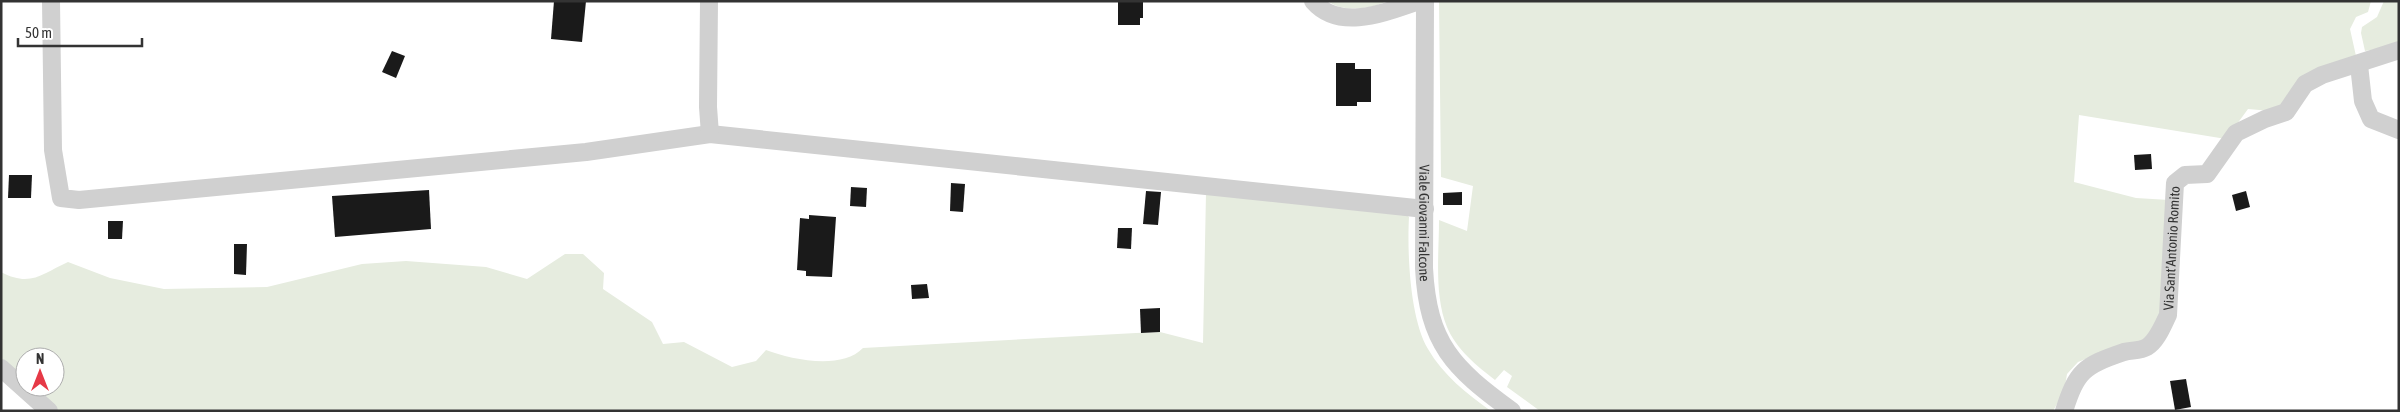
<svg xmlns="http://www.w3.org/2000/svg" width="2400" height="412" font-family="'Asap Condensed',sans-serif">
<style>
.green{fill:#e6ecdf}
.building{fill:#1a1a1a}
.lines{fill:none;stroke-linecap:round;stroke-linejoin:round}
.minor{stroke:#d0d0d0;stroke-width:18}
.labels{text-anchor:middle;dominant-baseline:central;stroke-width:5;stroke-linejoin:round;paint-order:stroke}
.street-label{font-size:14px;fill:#333;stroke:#fff}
</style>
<rect width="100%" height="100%" fill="#fff"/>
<g class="green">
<path d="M1328,1H1387C1372,9 1342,13 1328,1Z"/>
<path d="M1439,1H2371L2368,12L2356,17L2350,29L2356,56L2283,108L2271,111L2248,109L2226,139L2079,115L2074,182L2136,198L2169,200L2162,314L2143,343L2121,345L2078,362L2067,374L2064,392L2053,411H1540L1507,387L1512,376L1504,370L1495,380C1477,366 1456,349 1447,327C1434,295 1439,254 1439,220L1467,231L1473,186L1441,177Z"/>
<polygon points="2384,1 2399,1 2399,45 2365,51 2361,33 2362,27 2377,17"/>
<path d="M1206,193L1404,212L1409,217C1407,253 1410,319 1428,349C1443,375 1467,394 1491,411H58L31,387H55V357H25V381L1,360V272C31,288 43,273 68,262L110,278L164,289L267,287L362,264L406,261L486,267L527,279L565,254H583L604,273L603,289L652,322L663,344L684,342L732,367L756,361L766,350C792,360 842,370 863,348L1136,333L1160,332L1203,343Z"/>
</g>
<g class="building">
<polygon points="554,1 586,1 582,42 551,39"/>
<polygon points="1118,1 1143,1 1143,18 1140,18 1140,25 1118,25"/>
<polygon points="392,51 405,56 396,78 382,72"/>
<polygon points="1336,63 1355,63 1355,69 1371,69 1371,102 1357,102 1357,106 1336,106"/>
<polygon points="2151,154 2152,169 2135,170 2134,155"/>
<polygon points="9,175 32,175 31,198 8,198"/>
<polygon points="951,183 965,184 963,212 950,211"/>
<polygon points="851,187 867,188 866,207 850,206"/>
<polygon points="429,190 431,229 335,237 332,196"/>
<polygon points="1146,191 1161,192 1158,225 1143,224"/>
<polygon points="2246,191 2250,207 2236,211 2232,195"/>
<polygon points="1462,192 1462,205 1443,205 1443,193"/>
<polygon points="809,215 836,217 832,277 806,276 806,271 797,270 800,218 809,219"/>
<polygon points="108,221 123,221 122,239 108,239"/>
<polygon points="1118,228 1132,228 1131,249 1117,248"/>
<polygon points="234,244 247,244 246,275 234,274"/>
<polygon points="927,284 929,298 912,299 911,285"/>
<polygon points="1160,308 1160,332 1141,333 1140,309"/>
<polygon points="2186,379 2191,407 2175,410 2170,381"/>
</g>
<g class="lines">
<g class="minor">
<polyline points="51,1 53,150 61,198 79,200 586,152 710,134 1425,209"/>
<polyline points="709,1 708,107 710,134"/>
<path d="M1313,1C1340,32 1386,12 1419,1"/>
<path id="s1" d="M1425,1L1424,268C1428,344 1453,368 1512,411"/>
<polyline points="2359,65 2363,101 2371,119 2399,130"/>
<polyline points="1,368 49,411"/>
<path id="s2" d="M2064,411C2077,371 2083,366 2124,352C2131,350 2140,351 2147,347C2157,341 2163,325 2168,315L2175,183L2185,175L2207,174L2236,133L2265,119L2286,112L2305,84L2322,75L2399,50"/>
</g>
</g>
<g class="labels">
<g class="street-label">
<text stroke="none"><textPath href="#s1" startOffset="222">Viale Giovanni Falcone</textPath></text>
<text stroke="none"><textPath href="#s2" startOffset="219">Via Sant'Antonio Romito</textPath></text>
</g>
</g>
<rect width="2400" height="412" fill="none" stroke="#333333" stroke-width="5"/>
<g transform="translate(40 372)"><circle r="24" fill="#ffffff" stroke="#adadad"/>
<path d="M0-4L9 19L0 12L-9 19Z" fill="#e63946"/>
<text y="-8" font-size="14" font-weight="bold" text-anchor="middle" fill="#333333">N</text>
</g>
<path d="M18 38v8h124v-8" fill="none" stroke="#333333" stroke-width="2.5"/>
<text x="25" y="38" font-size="15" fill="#333333" stroke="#ffffff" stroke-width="4" paint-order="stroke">50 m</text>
</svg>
